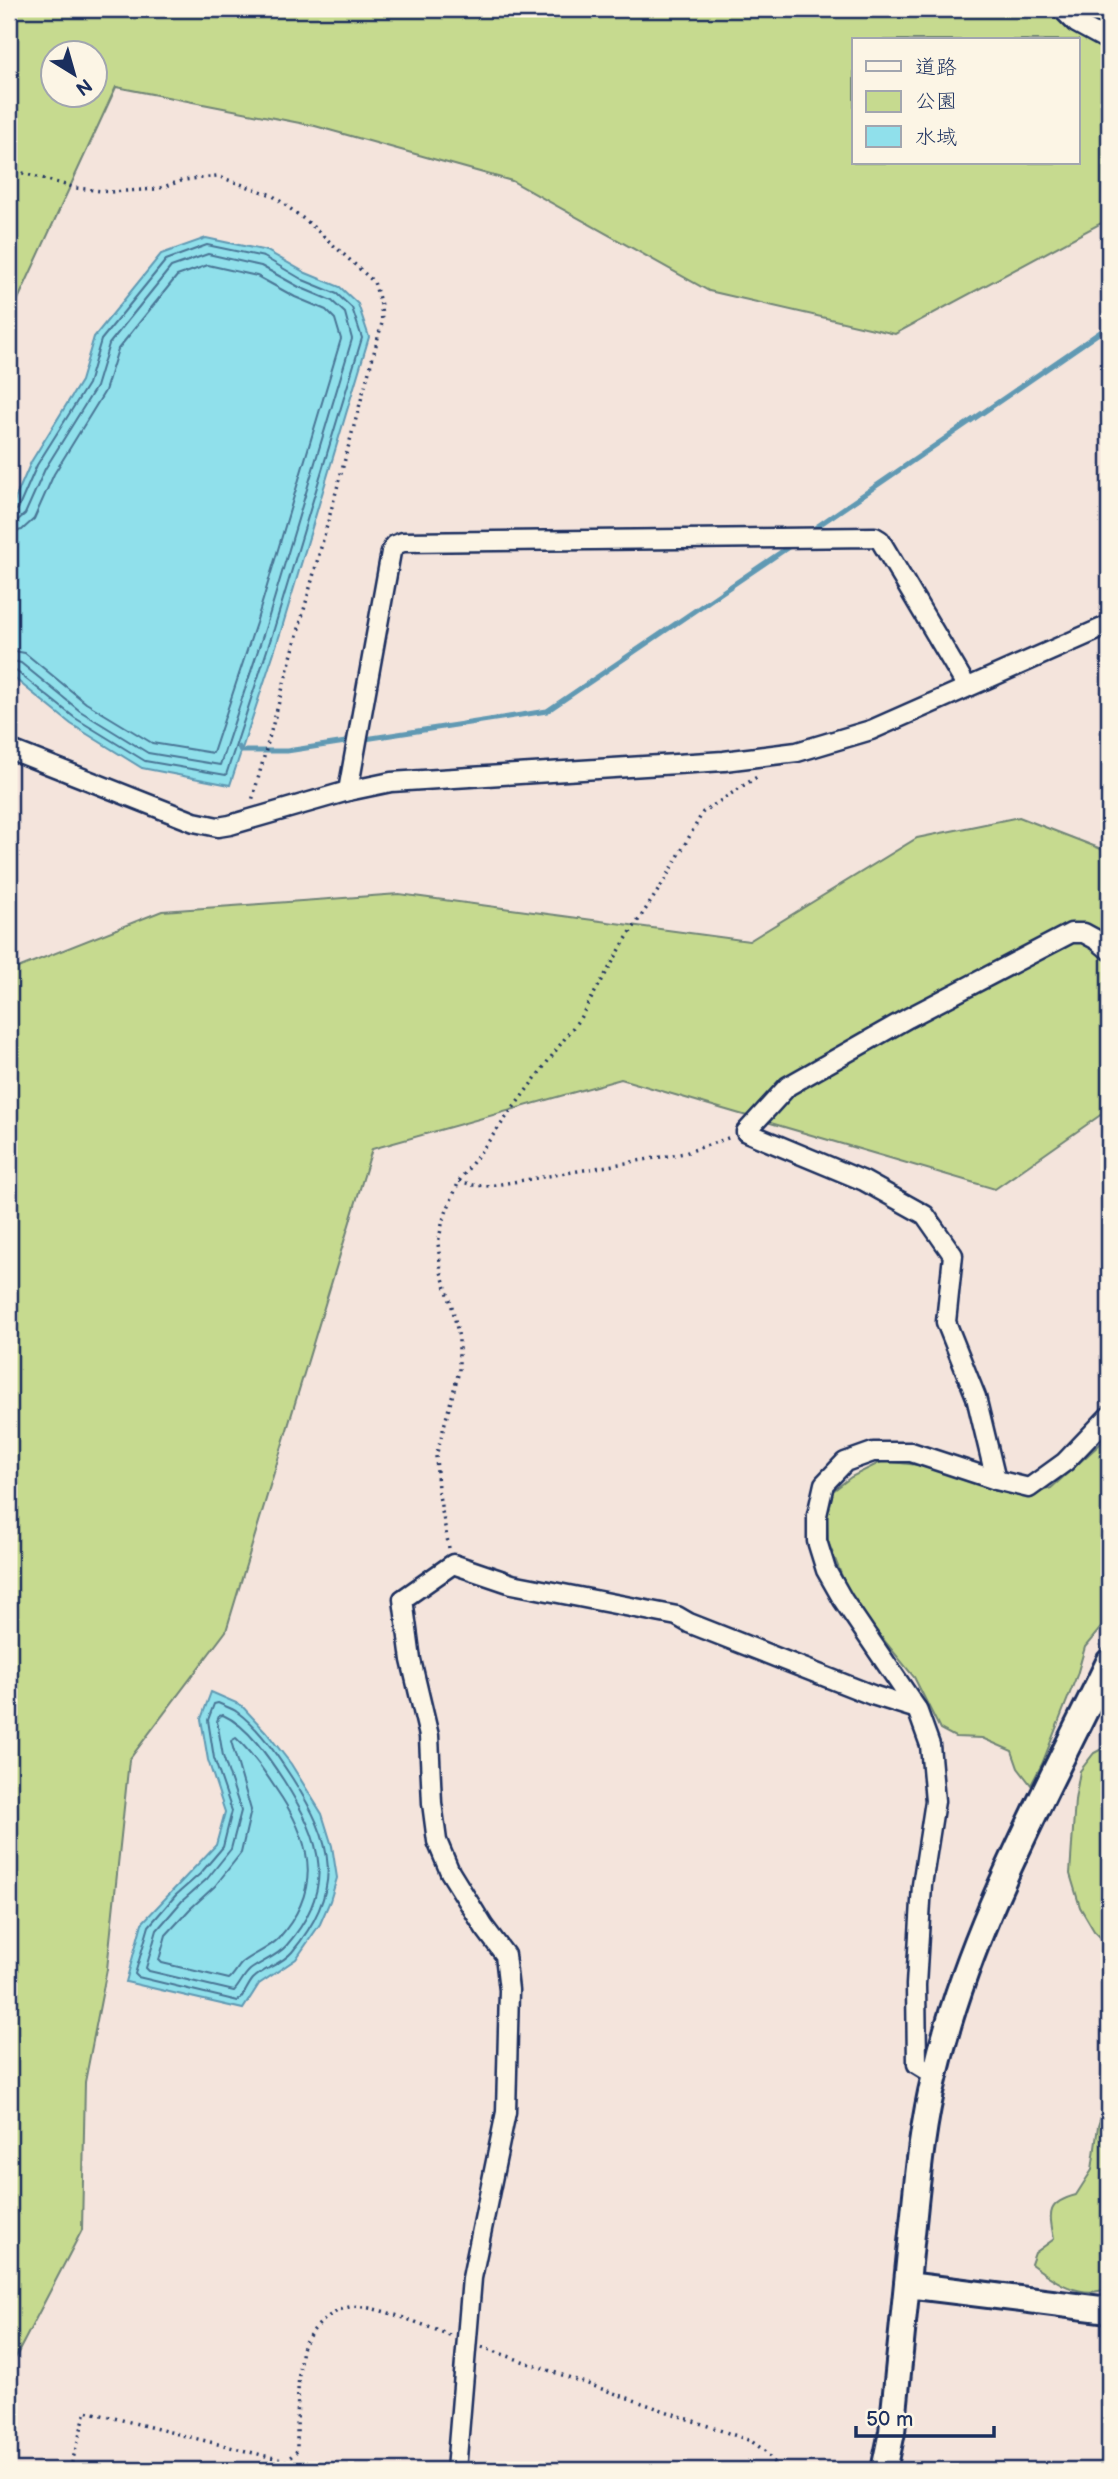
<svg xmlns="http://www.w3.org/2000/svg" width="1118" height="2479" font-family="'Balsamiq Sans','Klee One',sans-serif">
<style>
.green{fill:#c6da8f;stroke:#708476;stroke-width:2;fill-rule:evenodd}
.water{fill:#90e0eb;stroke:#6199b3;stroke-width:2}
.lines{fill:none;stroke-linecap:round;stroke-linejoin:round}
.shore{stroke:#4a7696;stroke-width:2}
.stream{stroke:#6199b3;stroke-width:5}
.street-casing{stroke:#1b2f5e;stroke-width:23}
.secondary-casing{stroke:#1b2f5e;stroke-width:30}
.path{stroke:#1b2f5e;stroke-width:3.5;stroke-dasharray:2 5;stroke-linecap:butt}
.street{stroke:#fcf5e5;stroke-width:18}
.secondary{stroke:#fcf5e5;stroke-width:24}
</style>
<rect width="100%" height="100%" fill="#f4e4dc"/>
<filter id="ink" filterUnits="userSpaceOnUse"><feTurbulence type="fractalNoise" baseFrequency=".0143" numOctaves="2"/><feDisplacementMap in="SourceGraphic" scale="14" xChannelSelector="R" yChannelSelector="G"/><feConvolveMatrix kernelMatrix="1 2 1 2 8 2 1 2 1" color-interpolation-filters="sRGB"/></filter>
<g filter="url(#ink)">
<g class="green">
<path d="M9,9H1109V219L895,334L709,291L512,181L315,126L116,87L9,319ZM854,40H1078V163H854ZM52,52H94V94H52Z"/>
<polygon points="1019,817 1109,852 1109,1109 995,1189 621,1079 372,1149 226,1631 129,1760 107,1969 85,2082 82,2230 9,2370 9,962 18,968 162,911 399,894 749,941 917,838"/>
<polygon points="1109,1436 1109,1618 1085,1647 1077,1675 1042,1764 1031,1785 1018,1768 1012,1751 982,1738 955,1737 940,1729 914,1677 852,1601 828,1542 827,1516 833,1491 851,1477 883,1461 918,1465 1026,1496 1051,1488"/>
<polygon points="1109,1745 1109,1946 1094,1931 1080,1907 1070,1874 1075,1800 1080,1771 1094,1753"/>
<path d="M1109,2098V2288C1080,2300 1054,2281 1031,2264L1035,2253L1054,2239C1049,2213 1046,2203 1076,2195L1092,2170L1098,2126L1107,2099Z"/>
</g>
<g class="water">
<polygon points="206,238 267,251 306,273 340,287 358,304 369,337 281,631 230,785 142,768 71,724 9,674 9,513 31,462 81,381 94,337 161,254"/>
<polygon points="211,1692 241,1705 266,1732 291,1764 322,1814 332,1846 337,1878 330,1901 320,1924 296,1959 259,1984 243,2009 126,1982 142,1923 216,1845 225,1812 208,1760 201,1719"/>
</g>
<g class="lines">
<g class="shore">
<polyline points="9,513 18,509 37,465 88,384 101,340 166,260 207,245 264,257 303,280 337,294 352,308 362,338 274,629 226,775 145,761 75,718 16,671 9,669"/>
<polyline points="9,522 18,520 25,514 45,469 96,387 109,344 171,267 208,254 261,266 299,287 332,301 345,313 352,339 266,626 220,765 148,753 80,711 21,663 9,660"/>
<polyline points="9,533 22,530 34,519 54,474 105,391 118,349 177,276 208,265 257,276 295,297 326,310 335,319 341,339 256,623 213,753 152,743 86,703 25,653 9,650"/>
<path d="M218,1703C224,1706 232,1708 237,1712C259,1728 277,1755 292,1778C334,1843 345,1888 292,1952C282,1964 264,1968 253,1979C247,1986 245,1995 238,2001L138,1977L135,1974L149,1926L176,1895L200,1874L223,1847L232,1811L214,1758L208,1720L214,1704Z"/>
<path d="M223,1715C248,1726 269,1758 284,1781C322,1841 337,1888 286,1946C277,1956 261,1962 250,1970C243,1976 240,1985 234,1991L149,1971L146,1968L157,1930L182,1901L207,1879L231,1849L241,1811L223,1756L217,1721L219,1716Z"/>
<path d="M236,1738C254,1755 268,1777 282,1798C314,1848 320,1892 278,1939C268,1949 253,1954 242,1963C237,1968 234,1975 229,1979L162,1963L159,1960L166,1935L190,1909L215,1886L241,1853L251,1810L231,1741Z"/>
</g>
<g class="stream">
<polyline points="809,532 1109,326"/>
<polyline points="239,747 241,751 287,751 547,711 793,544"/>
</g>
<g class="street-casing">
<g id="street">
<polyline points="1062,9 1076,23 1109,41"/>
<polyline points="9,749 194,822 218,827 230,825 348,791 391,782 724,761 797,752 871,730 1109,625"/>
<polyline points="348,791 391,552 395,545 403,542 875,537 880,540 967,687"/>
<polyline points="996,1480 976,1397 946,1322 953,1255 925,1215 864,1181 746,1132 788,1086 908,1018 1046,946 1071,933 1084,933 1097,940 1109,950"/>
<polyline points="935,2075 917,2064 916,1985 922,1885 935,1801 930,1745 917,1709 843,1600 826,1570 817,1541 817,1515 824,1484 845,1462 873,1452 911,1452 996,1480 1029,1488 1065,1462 1109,1416"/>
<polyline points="456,2470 472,2278 506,2112 509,1990 505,1955 484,1927 450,1872 437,1841 432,1803 429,1736 411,1660 403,1599 453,1564 512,1584 677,1616 689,1623 872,1695 917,1709"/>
</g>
</g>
<g class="secondary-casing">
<g id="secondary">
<polyline points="907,2285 1109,2310"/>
<path d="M884,2470L892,2432C898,2369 905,2306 911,2243C917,2187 921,2131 935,2075C969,1928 1044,1797 1109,1662"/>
</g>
</g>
<g class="path">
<polyline points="9,169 76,188 111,192 157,189 184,180 217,176 272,195 309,223 374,282 381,305 382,323 252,801"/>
<polyline points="459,1181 473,1185 489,1186 685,1153 731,1137"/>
<polyline points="449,1548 438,1490 436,1456 459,1371 459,1338 453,1310 441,1272 438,1243 443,1220 459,1181 580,1018 626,939 665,880 703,812 760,775"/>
<polyline points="482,2347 751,2441 765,2451 780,2470"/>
<path d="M70,2470L86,2411L286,2461L297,2451C297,2433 297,2356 304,2344C313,2328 330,2311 349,2307C370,2302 430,2328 452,2336"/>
</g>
<use href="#street" class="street"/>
<use href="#secondary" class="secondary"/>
</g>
</g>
<rect width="1118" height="2479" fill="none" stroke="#fcf5e5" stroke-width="35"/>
<rect x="18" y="18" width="1083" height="2444" fill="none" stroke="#1b2f5e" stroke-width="2.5" filter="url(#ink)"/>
<rect x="852" y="38" width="228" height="126" fill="#fcf5e5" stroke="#a2a6af" stroke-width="2"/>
<rect x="866" y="61" width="35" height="10" fill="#fcf5e5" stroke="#a2a6af" stroke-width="2"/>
<text x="915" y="74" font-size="21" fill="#1b2f5e">道路</text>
<rect x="866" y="91" width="35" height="21" fill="#c6da8f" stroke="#a2a6af" stroke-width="2"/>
<text x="915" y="108" font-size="21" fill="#1b2f5e">公園</text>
<rect x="866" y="126" width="35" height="21" fill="#90e0eb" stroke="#a2a6af" stroke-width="2"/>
<text x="915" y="144" font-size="21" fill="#1b2f5e">水域</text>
<g transform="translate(74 74) rotate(143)"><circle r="33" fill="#fcf5e5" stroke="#a2a6af" stroke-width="2"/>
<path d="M0-5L12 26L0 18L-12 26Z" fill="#1b2f5e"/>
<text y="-10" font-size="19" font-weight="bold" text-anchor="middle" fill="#1b2f5e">N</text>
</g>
<path d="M856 2426v10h138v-10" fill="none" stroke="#1b2f5e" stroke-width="3.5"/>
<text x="866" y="2426" font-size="21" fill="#1b2f5e" stroke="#fcf5e5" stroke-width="5" paint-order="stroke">50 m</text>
</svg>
